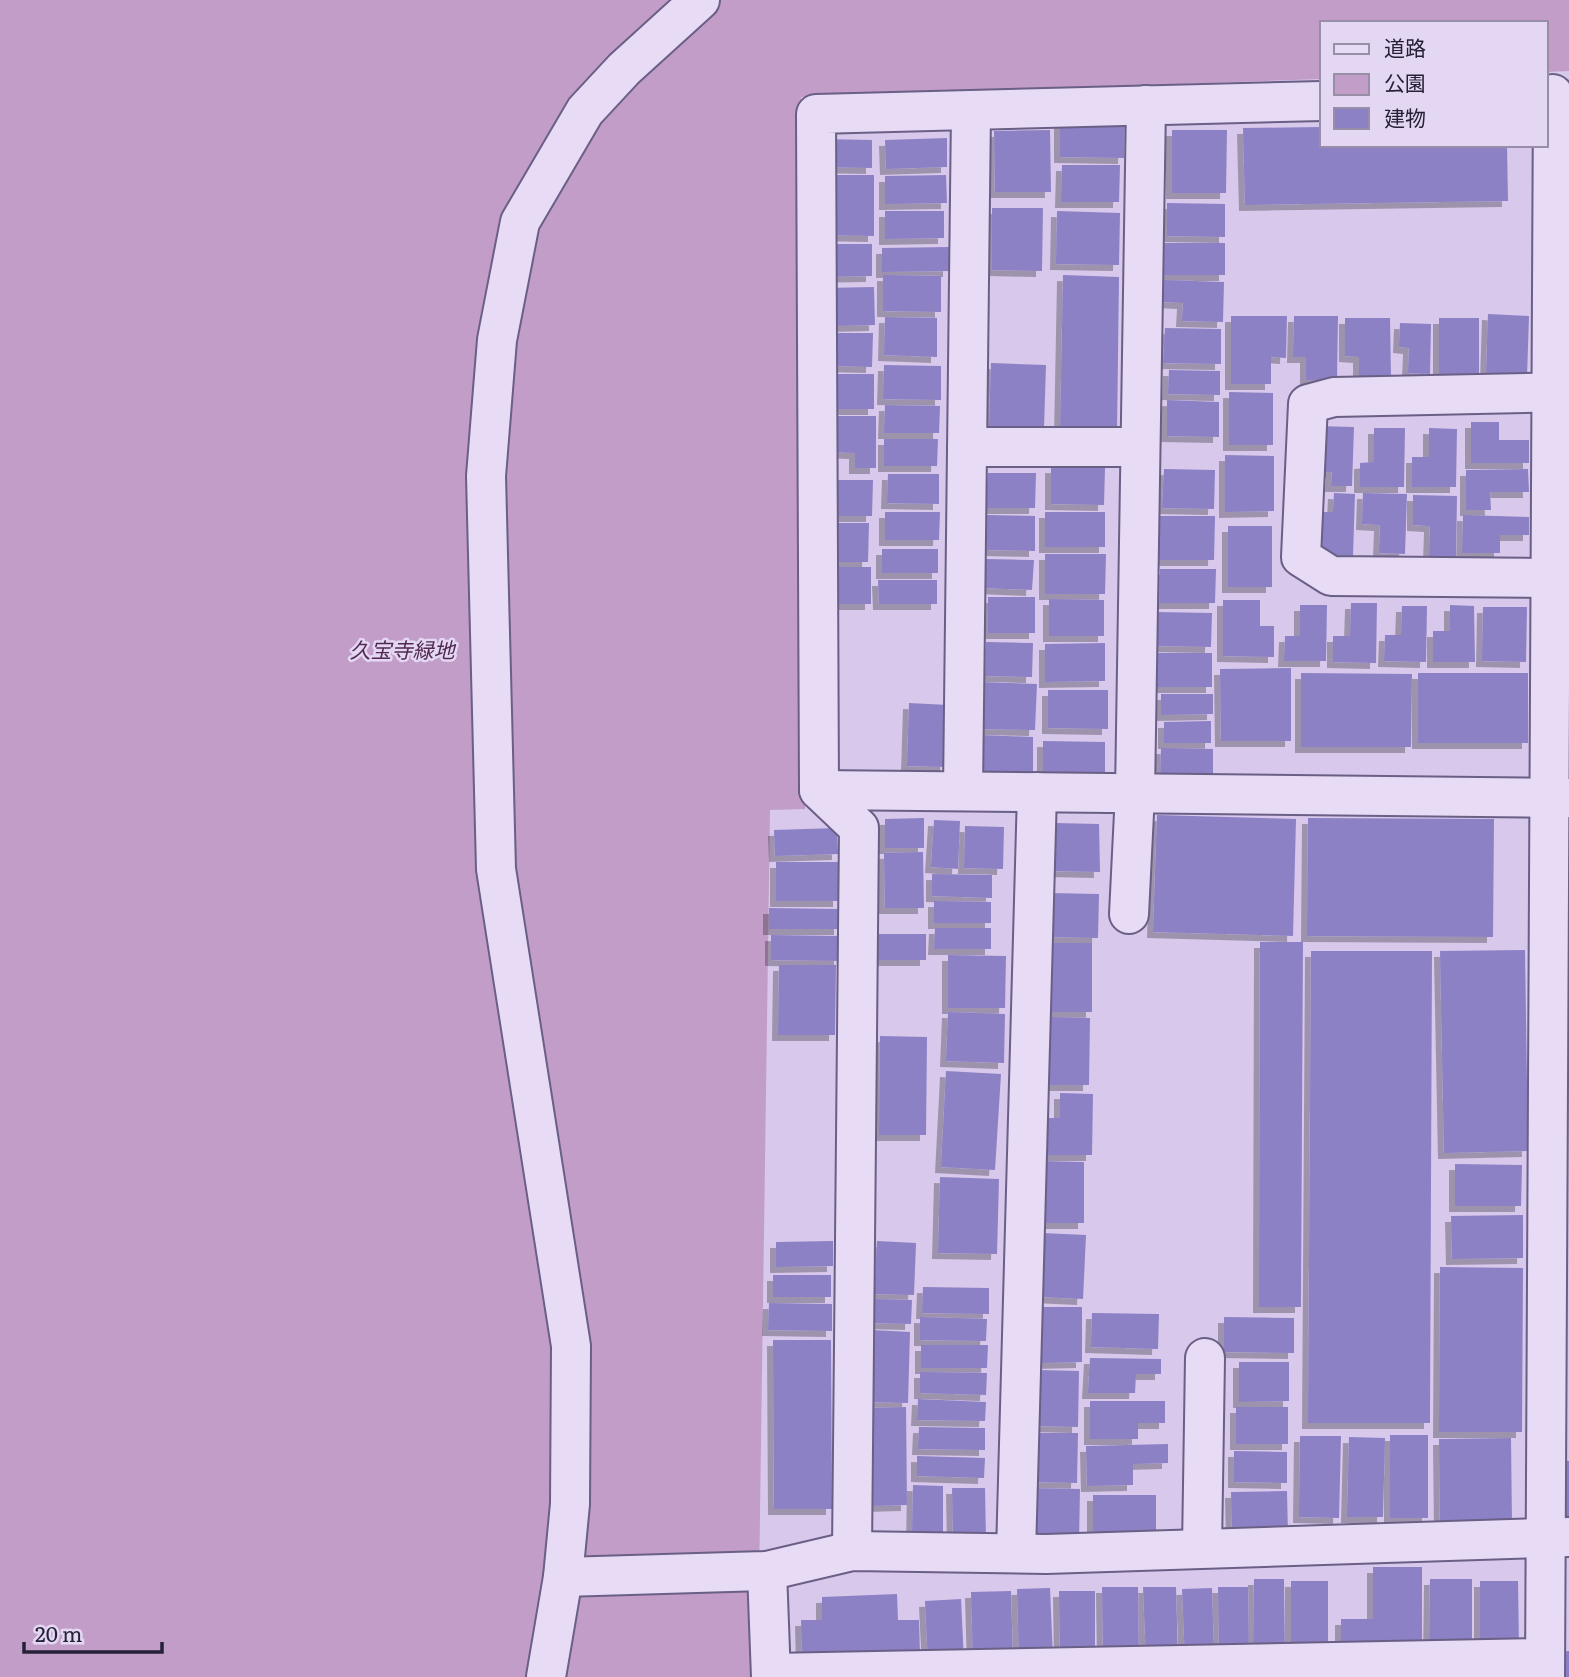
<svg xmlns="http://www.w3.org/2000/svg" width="1569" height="1677" font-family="Literata,'Noto Sans JP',serif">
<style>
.green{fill:#c29dc8}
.building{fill:#8d81c5;filter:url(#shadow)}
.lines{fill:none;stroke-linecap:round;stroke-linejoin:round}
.minor-casing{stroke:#6a5f85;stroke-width:42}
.minor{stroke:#e7dbf6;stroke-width:38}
.labels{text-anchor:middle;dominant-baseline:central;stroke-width:5;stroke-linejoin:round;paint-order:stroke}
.park-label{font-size:21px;font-style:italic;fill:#512951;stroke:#e4d7f3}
</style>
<defs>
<filter id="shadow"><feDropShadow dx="-6" dy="6" stdDeviation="0" flood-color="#0004"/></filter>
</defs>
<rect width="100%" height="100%" fill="#d8c8eb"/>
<polygon class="green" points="0,0 1569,0 1569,71 1546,72 1546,23 1322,23 1322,79 801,97 805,809 770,810 759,1584 767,1677 0,1677"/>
<g class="building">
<polygon points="1060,120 1125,120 1124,158 1060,157"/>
<polygon points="1322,127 1322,145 1507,145 1508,201 1245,205 1243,128"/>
<polygon points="1050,130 1051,192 995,192 994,131"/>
<polygon points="1172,130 1227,130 1226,193 1172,193"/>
<polygon points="947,138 947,167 886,169 885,140"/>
<polygon points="819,139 872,140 872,168 818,167"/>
<polygon points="1062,165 1120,165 1119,202 1061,202"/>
<polygon points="819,175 874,175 874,236 819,235"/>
<polygon points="946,175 947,203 885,204 885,176"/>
<polygon points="1167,203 1225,204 1225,237 1167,236"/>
<polygon points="992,208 1043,208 1042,271 992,270"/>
<polygon points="885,211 944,211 944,238 885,239"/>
<polygon points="1057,211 1120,213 1119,265 1056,264"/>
<rect x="1164" y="243" width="61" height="32"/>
<polygon points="818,244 872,244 872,276 818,277"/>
<polygon points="949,247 949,271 882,272 882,248"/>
<polygon points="883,275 941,276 941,312 883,311"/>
<polygon points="1063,275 1119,277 1117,433 1060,431"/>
<polygon points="1164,280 1224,282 1223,322 1182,321 1183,303 1163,302"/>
<polygon points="874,287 875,325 837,326 837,310 825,311 824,288"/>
<polygon points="1488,314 1529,316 1527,378 1486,375"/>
<polygon points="1231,316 1287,316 1286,358 1271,357 1271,384 1231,384"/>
<polygon points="1294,316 1338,316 1337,380 1306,380 1306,357 1293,357"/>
<polygon points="885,317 937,318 937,357 884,355"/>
<polygon points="1345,318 1390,318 1391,378 1359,379 1359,357 1345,356"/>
<polygon points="1439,318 1479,318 1479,382 1439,381"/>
<polygon points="1400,323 1431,324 1430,374 1408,373 1409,348 1399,347"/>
<polygon points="1165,328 1221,329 1221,364 1163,363"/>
<polygon points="830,333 873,333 872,367 830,366"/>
<polygon points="991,363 1046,365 1044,428 989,426"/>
<polygon points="884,365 941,366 941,400 883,399"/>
<polygon points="1169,370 1220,371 1220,395 1168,394"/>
<polygon points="831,374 874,374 874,409 832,409"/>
<polygon points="1229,392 1273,393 1273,445 1229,445"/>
<polygon points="1167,400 1219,402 1219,437 1167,436"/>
<polygon points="885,405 940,406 939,433 884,433"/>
<polygon points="831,416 876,416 876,468 855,468 855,453 831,452"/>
<polygon points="1471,422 1499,422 1499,440 1529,440 1529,463 1471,463"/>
<polygon points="1317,426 1354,427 1352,486 1331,486 1332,472 1315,472"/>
<polygon points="1374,428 1405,428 1404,487 1360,487 1360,463 1374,462"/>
<polygon points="1429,428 1457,429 1456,487 1412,487 1412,457 1429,457"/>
<polygon points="884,439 938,439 937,466 884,466"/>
<polygon points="1225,455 1274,456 1274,511 1225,512"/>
<polygon points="1051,467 1105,468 1104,505 1051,504"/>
<polygon points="1164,469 1215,470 1214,509 1162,508"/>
<polygon points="1528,469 1529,492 1490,492 1491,510 1466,510 1466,470"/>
<polygon points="988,473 1036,473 1035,508 986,508"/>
<polygon points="888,474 939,474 939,504 887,503"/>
<polygon points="834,480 873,480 872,516 833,516"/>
<polygon points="1334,493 1355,494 1353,556 1315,555 1316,512 1333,512"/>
<polygon points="1363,493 1407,494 1405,554 1379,553 1380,525 1362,524"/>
<polygon points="1413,495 1457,496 1456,558 1429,557 1430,526 1413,525"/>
<polygon points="885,512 940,512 939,540 885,540"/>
<rect x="1045" y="512" width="60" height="35"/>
<polygon points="987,515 1035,516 1035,551 987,550"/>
<polygon points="1463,515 1529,517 1529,535 1500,535 1500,553 1462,553"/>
<polygon points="1159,516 1215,516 1214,560 1158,560"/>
<polygon points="832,523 869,523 868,562 831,562"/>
<rect x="1228" y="526" width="44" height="61"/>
<rect x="882" y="549" width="56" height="24"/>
<polygon points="1045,554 1106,554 1105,594 1045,594"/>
<polygon points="985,559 1034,560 1032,590 984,588"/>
<rect x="830" y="567" width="41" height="37"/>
<polygon points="1160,569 1216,569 1215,603 1160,603"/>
<polygon points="878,580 937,580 937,604 879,604"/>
<rect x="988" y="597" width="47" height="36"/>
<polygon points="1049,599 1104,600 1104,636 1049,636"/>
<polygon points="1223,600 1260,600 1260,626 1274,626 1274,657 1223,656"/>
<polygon points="1351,603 1377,603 1376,663 1333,662 1333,636 1350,636"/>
<polygon points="1300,605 1327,605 1326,661 1284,661 1285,636 1300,636"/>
<polygon points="1450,605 1474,606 1475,662 1433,662 1433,631 1450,631"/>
<polygon points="1402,606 1427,606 1426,662 1384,661 1385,635 1401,635"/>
<polygon points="1483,607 1527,607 1526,662 1482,661"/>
<polygon points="1157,612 1212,613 1211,647 1157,646"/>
<polygon points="986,642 1033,643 1032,677 985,676"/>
<polygon points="1105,643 1105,681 1045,682 1045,644"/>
<rect x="1155" y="653" width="57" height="34"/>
<polygon points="1291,668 1291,741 1221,741 1220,669"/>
<polygon points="1301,673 1412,674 1411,747 1301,747"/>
<rect x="1418" y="673" width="110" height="70"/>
<polygon points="978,682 1037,684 1035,730 976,729"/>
<polygon points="1048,690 1108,690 1108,729 1048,728"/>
<polygon points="1161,694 1213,694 1213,714 1161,715"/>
<polygon points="909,703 948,705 946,767 907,766"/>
<polygon points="1211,721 1211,743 1164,743 1164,722"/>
<polygon points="979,735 1033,737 1033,776 978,775"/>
<polygon points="1043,741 1105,742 1105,778 1043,777"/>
<polygon points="1161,748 1213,749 1213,780 1160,780"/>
<polygon points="1157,815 1296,819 1293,936 1153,932"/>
<polygon points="924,818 924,848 885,848 885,819"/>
<polygon points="1308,818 1494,819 1493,937 1307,936"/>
<polygon points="934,820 960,821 958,869 931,867"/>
<polygon points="1055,823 1099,824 1100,872 1055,871"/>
<polygon points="965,826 1004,827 1003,869 964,868"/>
<polygon points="837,828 838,854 775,856 774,830"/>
<polygon points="923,852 924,908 885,908 884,853"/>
<rect x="776" y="862" width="63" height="39"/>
<polygon points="932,874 992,875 992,898 932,896"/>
<polygon points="1048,893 1099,894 1098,938 1047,937"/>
<polygon points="934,901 991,902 991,923 934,923"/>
<polygon points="769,908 840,909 840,929 769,929"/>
<polygon points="935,928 991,928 991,949 934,949"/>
<polygon points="875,934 926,934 926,960 874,960"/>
<polygon points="771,935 840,936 840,961 771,960"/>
<polygon points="1260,942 1303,942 1301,1307 1259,1307"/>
<rect x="1051" y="943" width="41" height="69"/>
<polygon points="1525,950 1528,1151 1444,1153 1440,951"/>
<polygon points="1311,951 1432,951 1430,1423 1308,1423"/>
<polygon points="948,955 1006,956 1005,1008 948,1008"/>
<polygon points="779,965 836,965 835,1035 778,1035"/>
<polygon points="948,1012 1005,1014 1004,1063 946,1061"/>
<polygon points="1050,1017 1090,1018 1089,1085 1049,1085"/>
<polygon points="880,1036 927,1037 926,1135 879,1135"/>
<polygon points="946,1071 1001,1074 995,1170 941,1167"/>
<polygon points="1060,1093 1093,1094 1092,1155 1045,1155 1045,1118 1060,1118"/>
<polygon points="1042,1161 1084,1162 1084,1223 1042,1223"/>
<polygon points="1455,1164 1522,1165 1521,1206 1455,1206"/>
<polygon points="940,1177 999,1179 997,1254 938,1253"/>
<polygon points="1523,1215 1523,1258 1452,1259 1451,1216"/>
<polygon points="1042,1233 1086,1235 1083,1299 1040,1297"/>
<polygon points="833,1241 833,1266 776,1267 776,1242"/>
<polygon points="877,1241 916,1243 914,1295 874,1294"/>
<polygon points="1440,1267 1523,1268 1522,1432 1439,1432"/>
<rect x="773" y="1275" width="58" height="22"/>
<polygon points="923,1287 989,1288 989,1314 922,1313"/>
<polygon points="872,1299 912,1300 911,1324 872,1323"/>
<polygon points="769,1303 832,1304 832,1331 768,1330"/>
<polygon points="1041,1307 1082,1307 1082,1362 1041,1363"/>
<polygon points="1092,1313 1159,1314 1158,1349 1091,1347"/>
<polygon points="920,1317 987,1319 986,1341 920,1340"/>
<polygon points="1224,1317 1294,1318 1294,1353 1224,1352"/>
<polygon points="872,1330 910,1332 908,1403 870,1402"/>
<polygon points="773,1340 831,1340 832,1509 774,1509"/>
<polygon points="921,1345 988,1345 987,1368 921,1368"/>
<polygon points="1090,1358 1161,1359 1161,1374 1136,1374 1135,1393 1088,1393"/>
<polygon points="1239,1362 1289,1362 1289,1401 1239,1402"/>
<polygon points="1039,1370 1079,1371 1078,1427 1037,1426"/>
<polygon points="920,1372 987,1373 986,1395 920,1393"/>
<polygon points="918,1399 986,1402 985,1421 917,1420"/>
<polygon points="1090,1401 1165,1401 1165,1423 1138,1423 1138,1439 1090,1439"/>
<polygon points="906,1407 907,1505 871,1506 869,1408"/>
<rect x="1236" y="1407" width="52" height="37"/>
<polygon points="919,1427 985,1428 985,1450 918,1449"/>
<polygon points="1034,1433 1078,1433 1077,1483 1033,1482"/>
<rect x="1390" y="1435" width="38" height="83"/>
<polygon points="1300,1436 1341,1436 1339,1518 1299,1517"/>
<polygon points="1349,1437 1385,1438 1383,1517 1347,1517"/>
<polygon points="1511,1438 1512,1524 1440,1524 1439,1439"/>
<polygon points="1168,1444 1168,1463 1133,1464 1133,1485 1087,1486 1086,1446"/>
<polygon points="1234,1451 1287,1452 1287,1483 1234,1482"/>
<polygon points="917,1456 985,1458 984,1478 917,1476"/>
<polygon points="1558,1460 1569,1461 1569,1520 1556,1520"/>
<polygon points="913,1485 943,1486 943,1539 912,1538"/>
<polygon points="952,1488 985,1488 986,1540 953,1540"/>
<polygon points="1030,1488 1080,1489 1079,1542 1030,1541"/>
<polygon points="1287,1491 1288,1535 1232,1535 1231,1492"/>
<rect x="1093" y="1495" width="63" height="42"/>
<polygon points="1373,1567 1422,1567 1422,1655 1341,1655 1341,1619 1373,1619"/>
<polygon points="1254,1579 1284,1579 1285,1656 1253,1656"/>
<polygon points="1430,1579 1472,1579 1472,1653 1429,1654"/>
<rect x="1291" y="1581" width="37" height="74"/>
<polygon points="1480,1581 1518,1581 1519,1651 1480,1651"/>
<polygon points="1102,1587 1138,1587 1139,1657 1103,1657"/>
<polygon points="1143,1587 1176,1587 1178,1658 1146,1659"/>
<polygon points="1218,1587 1248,1587 1249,1658 1219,1658"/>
<polygon points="1050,1588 1053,1658 1019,1659 1017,1589"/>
<polygon points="1212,1588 1214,1657 1185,1659 1182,1589"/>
<polygon points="1011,1591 1013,1660 973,1662 971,1592"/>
<polygon points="1059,1591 1095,1591 1095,1658 1060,1659"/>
<polygon points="897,1594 898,1620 919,1620 920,1654 802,1658 801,1620 822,1620 822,1597"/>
<polygon points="961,1599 964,1661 928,1663 925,1601"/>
<polygon points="1569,1651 1569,1677 1558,1677 1558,1652"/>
</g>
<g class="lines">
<g class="minor-casing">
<g id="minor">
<polyline points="967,447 1140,447"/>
<polyline points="1551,578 1331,576 1301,557 1308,404 1334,397 1569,392"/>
<polyline points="819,790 1569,798"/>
<polyline points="963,791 971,111"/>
<polyline points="1129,914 1135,793 1146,105"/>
<polyline points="1202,1548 1205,1358"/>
<polyline points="852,1551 859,828 819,790 816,114 1322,101"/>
<polyline points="1016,1553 1037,792"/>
<polyline points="767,1571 771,1677"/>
<polyline points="563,1577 767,1571 852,1551 1046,1554 1569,1537"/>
<polyline points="771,1673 1545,1658"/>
<polyline points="546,1677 563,1577 570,1504 571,1346 496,869 486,476 497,340 520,222 585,111 624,69 700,0"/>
<polyline points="1545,1677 1553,94"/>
</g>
</g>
<use href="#minor" class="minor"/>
</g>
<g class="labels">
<g class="park-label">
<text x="402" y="648">久宝寺緑地</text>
</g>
</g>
<rect x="1320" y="21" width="228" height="126" fill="#e4d7f3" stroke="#988ea8" stroke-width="2"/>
<rect x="1334" y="44" width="35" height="10" fill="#e7dbf6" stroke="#988ea8" stroke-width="2"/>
<text x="1384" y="56" font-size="21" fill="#262137">道路</text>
<rect x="1334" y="74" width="35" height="21" fill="#c29dc8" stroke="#988ea8" stroke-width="2"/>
<text x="1384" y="91" font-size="21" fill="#262137">公園</text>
<rect x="1334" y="108" width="35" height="21" fill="#8d81c5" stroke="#988ea8" stroke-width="2"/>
<text x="1384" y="126" font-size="21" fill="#262137">建物</text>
<path d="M24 1642v10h138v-10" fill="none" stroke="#262137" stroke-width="3.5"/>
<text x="35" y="1642" font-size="21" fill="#262137" stroke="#e4d7f3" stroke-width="5" paint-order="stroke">20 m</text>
</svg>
